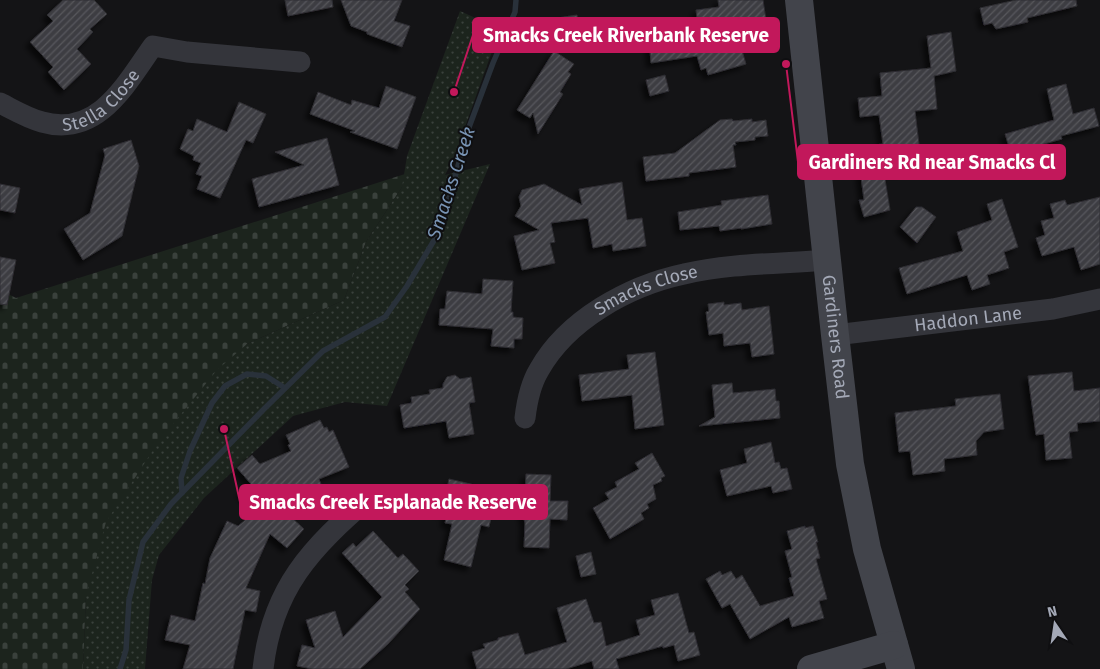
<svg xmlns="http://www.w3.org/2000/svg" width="1100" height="669" font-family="'Fira Sans',sans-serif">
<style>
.cemetery{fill:url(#cemetery-stones)}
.park{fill:url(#park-dots)}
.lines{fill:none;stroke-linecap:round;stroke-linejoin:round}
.stream{stroke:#29313a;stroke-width:5.5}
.building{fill:url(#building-hatch);stroke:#2e2d32;filter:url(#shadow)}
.street{stroke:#34353b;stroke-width:21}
.secondary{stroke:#42444b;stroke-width:28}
.labels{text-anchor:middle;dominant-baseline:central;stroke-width:4;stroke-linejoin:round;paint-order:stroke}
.street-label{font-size:18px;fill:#a4a9b7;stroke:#0f0f11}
.water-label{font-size:19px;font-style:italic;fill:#7994b4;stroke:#0f0f11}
.leader{fill:none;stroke:#c2185b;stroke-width:2}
.callout-dot{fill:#c2185b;stroke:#0f0f11;stroke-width:2}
.callout{fill:#c2185b;stroke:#c2185b;stroke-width:2}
.callout-label{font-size:19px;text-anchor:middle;font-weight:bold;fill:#fff}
</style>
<defs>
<pattern id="cemetery-stones" width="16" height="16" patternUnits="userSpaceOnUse" patternTransform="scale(1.25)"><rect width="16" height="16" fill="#1c241d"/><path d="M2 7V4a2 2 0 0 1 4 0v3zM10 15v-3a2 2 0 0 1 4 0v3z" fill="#3a413c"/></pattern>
<pattern id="park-dots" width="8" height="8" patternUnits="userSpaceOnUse" patternTransform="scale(1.25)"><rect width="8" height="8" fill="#1c241d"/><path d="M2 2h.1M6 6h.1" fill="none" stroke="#3a413c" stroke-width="1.8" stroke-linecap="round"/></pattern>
<pattern id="building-hatch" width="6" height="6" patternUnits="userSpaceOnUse" patternTransform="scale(1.25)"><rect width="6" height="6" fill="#3e3e43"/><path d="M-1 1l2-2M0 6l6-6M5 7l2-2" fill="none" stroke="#57575c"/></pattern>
<filter id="shadow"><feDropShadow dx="-4.5" dy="4.5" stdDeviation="2.5" flood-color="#0009"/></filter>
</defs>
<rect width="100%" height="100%" fill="#141416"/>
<polygon class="cemetery" points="405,174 402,187 366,242 344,300 247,344 86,596 83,669 0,669 0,290 16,298"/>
<polygon class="park" points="460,11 500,29 454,158 445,175 490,164 387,406 345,402 293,416 204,498 159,555 152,580 145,669 83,669 86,596 106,522 159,441 217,370 247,344 344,300 366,242 402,187 407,156"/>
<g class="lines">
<g class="stream">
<polyline points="182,493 181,478 190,451 212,403 225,386 247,374 266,376 285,388"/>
<polyline points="120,669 126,650 129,600 143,542 171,504 264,409 323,351 385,317 407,286 436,237 453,184 468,130 493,63 515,12 516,0"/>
</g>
</g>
<g class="building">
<polygon points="63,0 94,0 107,14 90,29 93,32 77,49 91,64 64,90 48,72 53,67 30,42 53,21 47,15"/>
<polygon points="285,0 332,0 333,7 288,16"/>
<polygon points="341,0 402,0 394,21 410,26 402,47 367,34 367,32 351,26"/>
<polygon points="718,0 763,0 766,20 748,22 748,26 735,27 746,64 708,75 706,68 701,70 697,56 651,63 649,39 699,33 696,10 719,7"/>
<polygon points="1016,0 1076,0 1077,6 1027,18 1028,22 996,29 992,23 984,25 980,8"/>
<polygon points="577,15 579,33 559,36 557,18"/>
<polygon points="951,32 956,71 934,76 937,109 915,111 922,169 884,173 890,210 864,217 859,200 864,200 857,147 883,144 879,115 860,117 858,98 882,96 880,73 931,68 927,36"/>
<polygon points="554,51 574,64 568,72 571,74 560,92 563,94 538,134 533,113 530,118 517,110"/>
<polygon points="665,75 669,91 650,96 646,80"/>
<polygon points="1066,84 1073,114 1094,108 1099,126 1061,136 1062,139 1011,153 1005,134 1054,120 1047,89"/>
<polygon points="386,86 416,97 397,149 350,132 355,131 310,114 318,92 351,105 352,100 379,108"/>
<polygon points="239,102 266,114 253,143 246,140 220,198 197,189 202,176 196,174 201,163 193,160 194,156 180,149 188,129 193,131 197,119 227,132"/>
<polygon points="732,119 733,121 752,119 752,122 766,120 768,136 755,137 755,140 735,142 736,145 733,145 736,167 689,173 689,176 646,181 643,157 675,153 720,120"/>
<polygon points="327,138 339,185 259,207 252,179 304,165 275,152"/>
<polygon points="131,140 139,166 122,236 83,260 64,229 90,213 105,155 103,149"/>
<polygon points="622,182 627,220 642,218 646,246 613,251 612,244 593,248 588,218 551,223 555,242 550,243 555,263 522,270 514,236 539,230 515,216 521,206 519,197 522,190 544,184 582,205 579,189"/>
<polygon points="0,184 20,188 15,213 0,210"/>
<polygon points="768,195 772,224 741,229 741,228 720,231 719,226 680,230 678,212 722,205 721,201"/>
<polygon points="1100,197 1100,264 1081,270 1074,247 1042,256 1036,238 1045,235 1041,221 1054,218 1050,204 1065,200 1067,205"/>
<polygon points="1002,199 1018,247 1004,252 1009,268 987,275 990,284 972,290 967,275 907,294 899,268 963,251 957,232 992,220 987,204"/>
<polygon points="916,207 922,207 936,217 917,243 900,227"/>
<polygon points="0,257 16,260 7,305 0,304"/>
<polygon points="483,279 513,281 511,312 513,312 513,317 523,318 522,339 514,339 514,348 491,346 493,329 439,325 440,309 445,309 447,291 482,294"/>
<polygon points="724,302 724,305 741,303 742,310 769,306 774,354 752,357 750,343 724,346 723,333 709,335 706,312 709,311 708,304"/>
<polygon points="655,352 664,425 635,429 632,395 582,401 579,375 629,369 627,355"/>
<polygon points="1072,372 1074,391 1100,388 1100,421 1077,423 1078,431 1069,432 1072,458 1046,460 1044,434 1036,435 1028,376"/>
<polygon points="455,375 460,379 471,377 475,402 469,403 474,434 449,438 446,421 404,428 400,405 412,403 411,397 430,394 429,390 443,388 443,384 447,377"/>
<polygon points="732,383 733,393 775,389 776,401 779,401 780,418 699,426 715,417 712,385"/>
<polygon points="1000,394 1004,429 984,432 976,441 977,455 944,459 945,471 913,475 910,451 899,452 895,413 956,406 955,399"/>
<polygon points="320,420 324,428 327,427 329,432 333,430 349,467 319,479 324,492 287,508 292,514 290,516 304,529 287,548 270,534 246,588 260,591 256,612 245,610 233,669 183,669 190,645 165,640 171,615 195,621 203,583 205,584 210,558 227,521 238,526 257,510 241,492 251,484 237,468 252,455 260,464 291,451 288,445 290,444 286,435"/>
<polygon points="771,442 775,463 779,462 781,469 787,468 792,489 773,493 771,486 727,496 720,470 747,463 744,449"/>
<polygon points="652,453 665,476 661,478 662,481 653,485 656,499 647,504 649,508 641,513 644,519 610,539 593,508 609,499 605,493 617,487 615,482 639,469 635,463"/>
<polygon points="526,474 551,475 550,501 568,501 567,520 550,519 549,548 524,547 525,523 520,502 525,503"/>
<polygon points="449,479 475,485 473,491 496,496 489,527 481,525 471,567 444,560 452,524 445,523 447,513 435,511 440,488 447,489"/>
<polygon points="805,526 805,528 813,526 818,542 816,542 820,558 816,559 827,599 819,601 824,618 792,627 789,617 750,639 730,604 722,608 706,579 720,571 722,575 731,571 736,579 742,575 760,606 794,596 789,578 792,577 785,551 792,549 787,531"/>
<polygon points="373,531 398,558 403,554 419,571 405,585 409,589 405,592 420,609 388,644 360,669 312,669 297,666 302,645 315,648 306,620 335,611 343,637 382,597 342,553 353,543 356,547"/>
<polygon points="591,552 596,574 581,577 576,556"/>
<polygon points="678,593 689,633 694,632 700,655 678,661 674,645 663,648 663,646 616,659 619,669 594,669 592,661 566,669 477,669 472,652 485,648 483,644 498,640 498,638 518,633 525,655 567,642 557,608 586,599 594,623 601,622 606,646 640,635 636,620 655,615 651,600"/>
</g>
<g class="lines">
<g class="street">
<path id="s1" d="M0,103C14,110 27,118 42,122C98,138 126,84 153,46L187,52L300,62"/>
<path id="s2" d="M835,335L1053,309L1100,299"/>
<path id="s3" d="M525,418C527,401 530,385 539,370C567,320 628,286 684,274C730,263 780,264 828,260"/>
<path d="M263,669C272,588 311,548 370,497"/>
</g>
<g class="secondary">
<path id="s4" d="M799,0L835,335L850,464L867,549L901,669"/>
<polyline points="811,669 894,645"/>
</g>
</g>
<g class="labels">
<g class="street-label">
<text stroke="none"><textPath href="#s1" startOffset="114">Stella Close</textPath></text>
<text stroke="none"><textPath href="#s3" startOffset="188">Smacks Close</textPath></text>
<text stroke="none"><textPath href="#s2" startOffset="134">Haddon Lane</textPath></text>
<text stroke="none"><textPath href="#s4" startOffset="339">Gardiners Road</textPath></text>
</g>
<g class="water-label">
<text transform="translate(451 183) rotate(-72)">Smacks Creek</text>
</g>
</g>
<path class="leader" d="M454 92L473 35M786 64L798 162M224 429L240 502"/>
<g class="callout-dot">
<circle cx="454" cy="92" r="5"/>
<circle cx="786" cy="64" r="5"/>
<circle cx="224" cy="429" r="5"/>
</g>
<g class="callout">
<rect x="473" y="18" width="306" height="34" rx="5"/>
<rect x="798" y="145" width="267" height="34" rx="5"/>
<rect x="240" y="485" width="307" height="34" rx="5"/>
</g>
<g class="callout-label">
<text x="626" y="42">Smacks Creek Riverbank Reserve</text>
<text x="932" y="169">Gardiners Rd near Smacks Cl</text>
<text x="393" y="509">Smacks Creek Esplanade Reserve</text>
</g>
<g transform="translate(1055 624) rotate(347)" stroke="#0f0f11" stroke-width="4" paint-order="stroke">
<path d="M0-4L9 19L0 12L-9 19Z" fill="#a4a9b7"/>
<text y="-8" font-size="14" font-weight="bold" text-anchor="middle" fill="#a4a9b7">N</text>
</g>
</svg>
